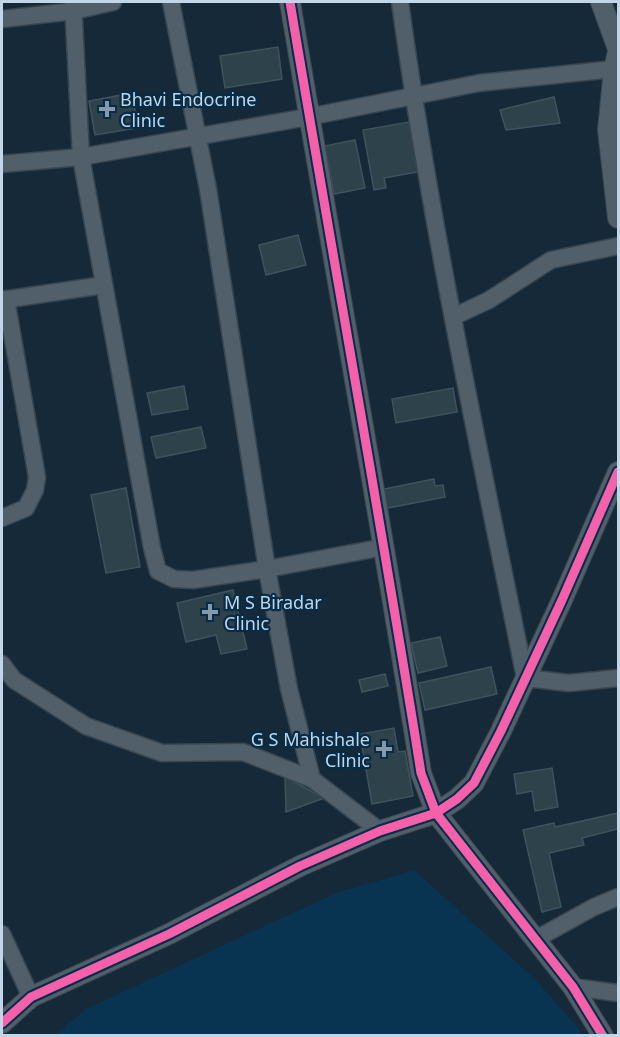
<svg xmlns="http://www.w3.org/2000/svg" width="620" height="1037" font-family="'Noto Sans',sans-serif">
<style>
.built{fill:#083351}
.building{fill:#2e424c;stroke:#3f525d;stroke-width:1.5}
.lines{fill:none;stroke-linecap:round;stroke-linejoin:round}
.minor-casing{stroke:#384652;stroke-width:19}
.tertiary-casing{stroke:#384652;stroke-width:22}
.minor{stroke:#505f69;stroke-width:16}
.tertiary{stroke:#505f69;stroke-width:20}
.cycleway-casing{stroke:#062c47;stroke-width:13}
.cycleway{stroke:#f560ab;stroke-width:9}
.poi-dot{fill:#8599aa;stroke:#062c47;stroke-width:2}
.labels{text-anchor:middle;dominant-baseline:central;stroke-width:4.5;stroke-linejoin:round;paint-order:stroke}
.poi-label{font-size:18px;fill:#c2d6e7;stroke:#062c47;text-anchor:start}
</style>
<rect width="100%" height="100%" fill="#152938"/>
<polygon class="built" points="414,870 536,980 584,1035 55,1035 86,1009 336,893"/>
<g class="building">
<polygon points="278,47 282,79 225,88 220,56"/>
<polygon points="132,93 138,128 95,135 89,101"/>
<polygon points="554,97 560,123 506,130 500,110"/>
<polygon points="409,122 418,172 384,178 386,188 374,190 363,130"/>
<polygon points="355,140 365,188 334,194 325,146"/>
<polygon points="298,235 306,265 266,275 259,245"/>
<polygon points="184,386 188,409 152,415 147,393"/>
<polygon points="453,388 457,412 396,423 392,399"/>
<polygon points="201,427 206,448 156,458 151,437"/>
<polygon points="434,479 435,486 443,485 445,497 383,509 379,490"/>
<polygon points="126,488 140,567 106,573 91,495"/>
<polygon points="233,590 247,649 221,654 216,635 186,642 177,603"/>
<polygon points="440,637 447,666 418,673 411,643"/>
<polygon points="491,667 497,694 425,710 419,683"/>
<polygon points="385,674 388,686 362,692 359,680"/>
<polygon points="394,728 398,752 405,751 413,796 372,804 360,734"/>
<polygon points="552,768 558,807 535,811 532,791 517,794 514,774"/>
<polygon points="285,777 324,798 286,812"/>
<polygon points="618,813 618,829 582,838 584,845 549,853 561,907 542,912 523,830 554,823 555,827"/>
</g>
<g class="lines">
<g class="minor-casing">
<g id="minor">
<polyline points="73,2 81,157 152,548 158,571 174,579 193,580 267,569 384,547"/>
<polyline points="171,2 208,189 267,569 289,689 312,779"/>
<path d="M400,2C431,229 480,453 525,678L569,683L618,678"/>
<polyline points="2,19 74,11 113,2"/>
<polyline points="2,164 81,157 308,117 479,83 614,69"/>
<polyline points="2,300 104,285"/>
<polyline points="453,317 489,300 551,260 618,246"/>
<polyline points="2,518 26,508 35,490 37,477 6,299"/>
<polyline points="2,664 14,680 86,726 162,753 243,752 312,779 380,831"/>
<polyline points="2,934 31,997"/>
<polyline points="536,939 594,907 618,897"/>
<polyline points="573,987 618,993"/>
</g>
</g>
<g class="tertiary-casing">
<g id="tertiary">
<path d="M290,2C333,259 380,515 421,773L436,813L573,987L603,1036"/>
<polyline points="601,2 618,49"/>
<polyline points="618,52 614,69 608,130 618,218"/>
<polyline points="2,1023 31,997 169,934 300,866 380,831 436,813 457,799 474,783 501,731 562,600 618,472"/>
</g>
</g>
<use href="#minor" class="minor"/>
<use href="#tertiary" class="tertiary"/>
<g class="cycleway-casing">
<g id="cycleway">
<path d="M290,2C333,259 380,515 421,773L436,813L573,987L603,1036"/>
<polyline points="2,1023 31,997 169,934 300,866 380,831 436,813 457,799 474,783 501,731 562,600 618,472"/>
</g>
</g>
<use href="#cycleway" class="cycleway"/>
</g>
<g class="poi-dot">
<path d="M104 100h6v6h6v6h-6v6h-6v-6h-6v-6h6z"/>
<path d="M207 603h6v6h6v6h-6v6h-6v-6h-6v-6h6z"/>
<path d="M381 740h6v6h6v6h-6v6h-6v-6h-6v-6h6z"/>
</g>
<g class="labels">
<g class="poi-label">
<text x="120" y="99">Bhavi Endocrine<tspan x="120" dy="21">Clinic</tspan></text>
<text x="224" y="602">M S Biradar<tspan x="224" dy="21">Clinic</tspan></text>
<text x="370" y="739" text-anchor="end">G S Mahishale<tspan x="370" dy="21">Clinic</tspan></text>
</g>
</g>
<rect width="620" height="1037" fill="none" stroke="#c2d6e7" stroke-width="6"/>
</svg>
